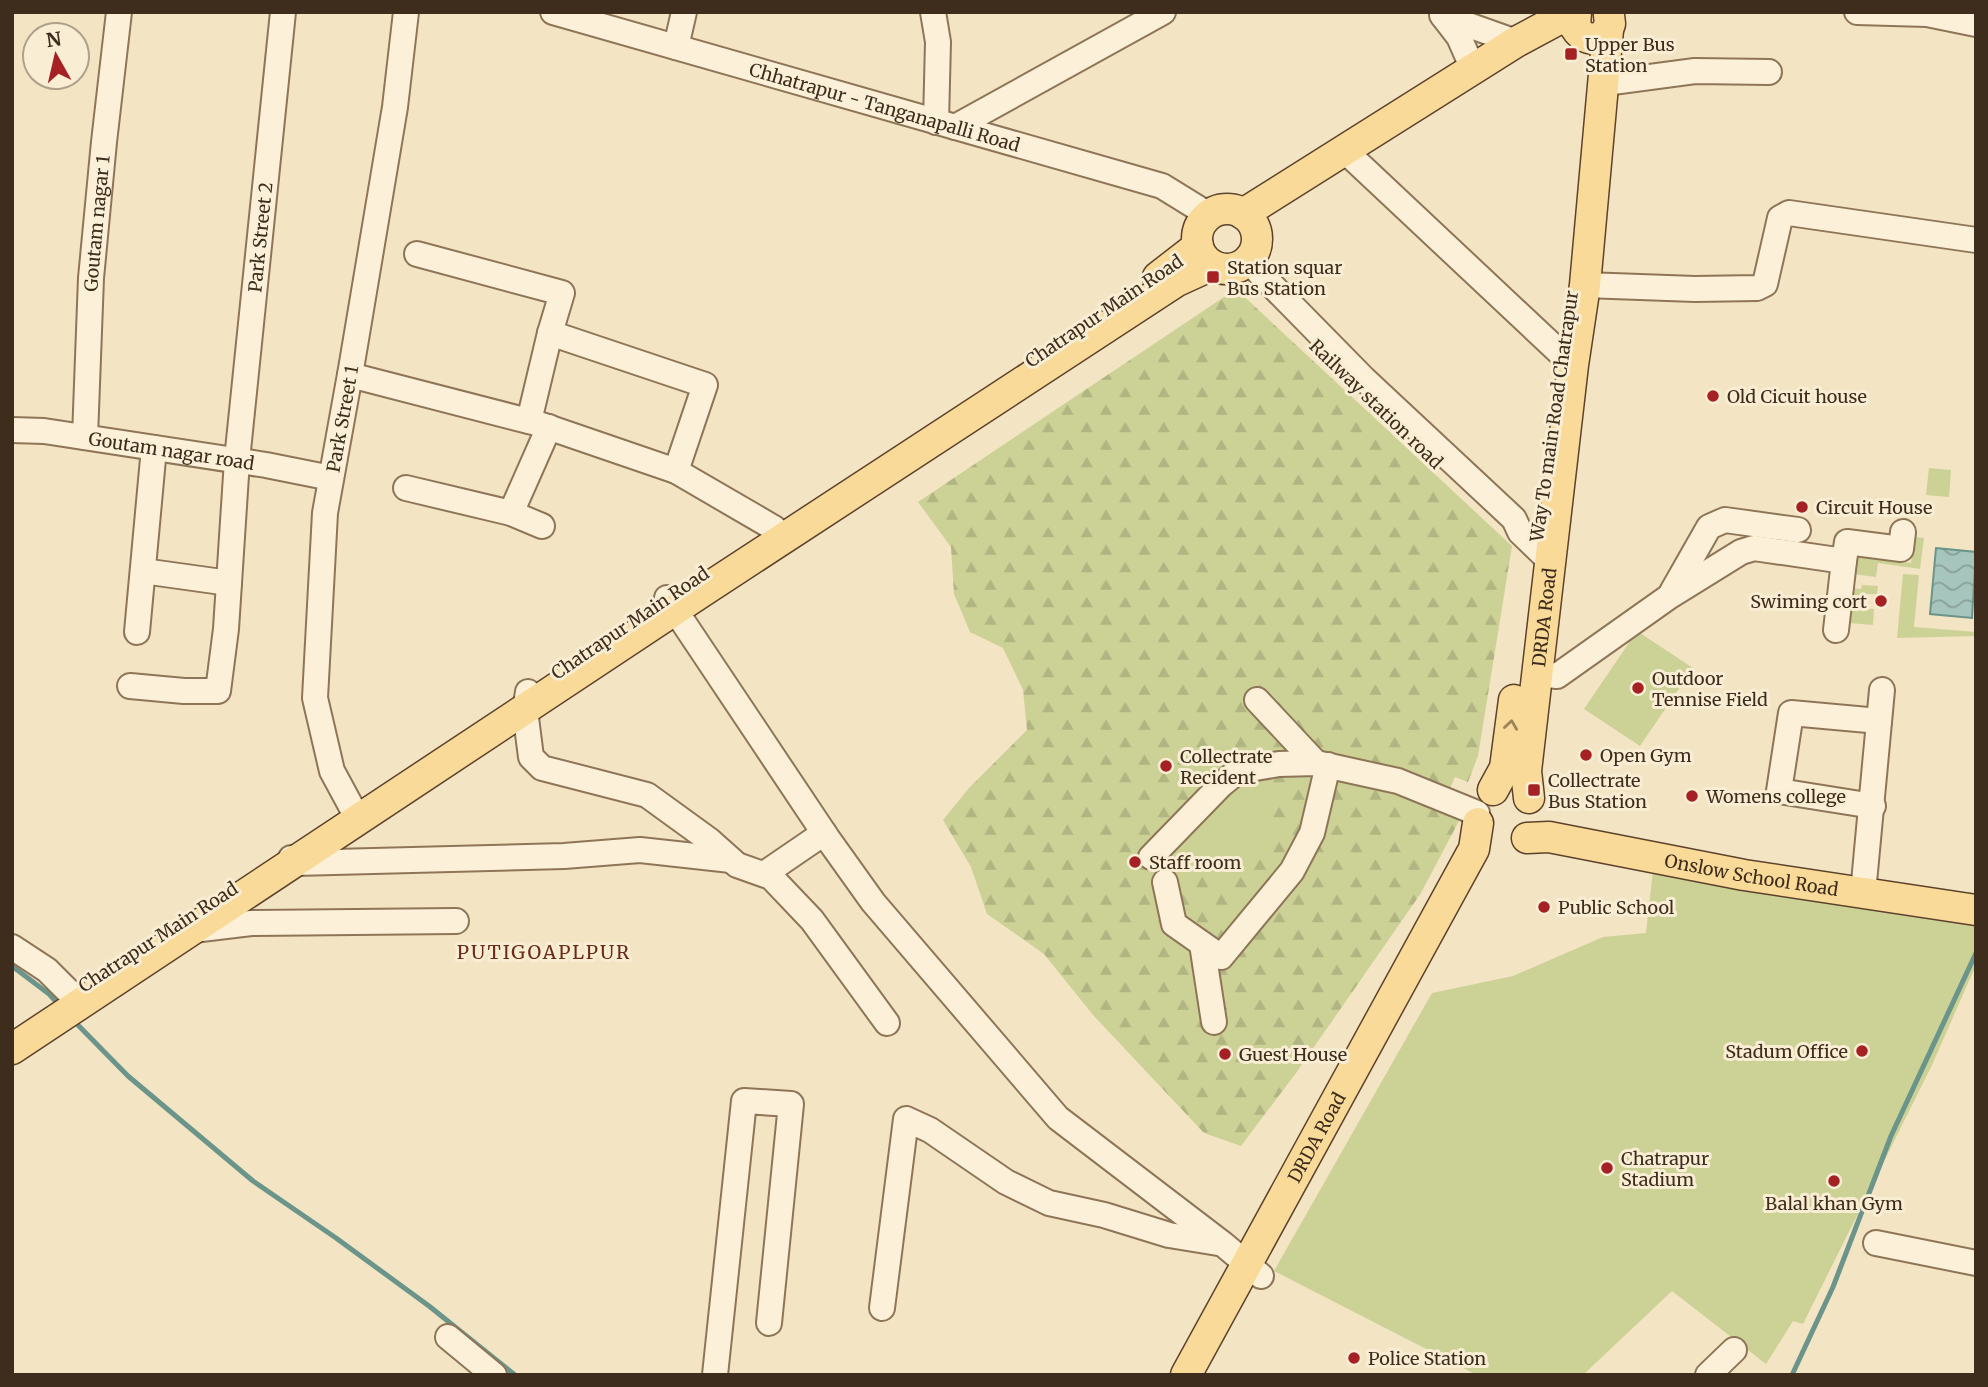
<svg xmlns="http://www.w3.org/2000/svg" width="1988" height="1387" font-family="Merriweather,serif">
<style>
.forest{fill:url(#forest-firs)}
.garden{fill:#ccd296}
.water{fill:url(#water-waves);stroke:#6b958a;stroke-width:2}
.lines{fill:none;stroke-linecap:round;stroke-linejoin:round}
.stream{stroke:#6b958a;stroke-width:5}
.minor-casing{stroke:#8f7558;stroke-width:28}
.major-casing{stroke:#5d422c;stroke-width:33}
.minor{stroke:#fcf1d8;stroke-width:24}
.major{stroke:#f9da98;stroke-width:30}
.oneway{stroke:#9c845a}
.poi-dot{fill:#a52123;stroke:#f9eed4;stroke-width:2.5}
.labels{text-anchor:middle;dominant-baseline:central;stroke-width:6;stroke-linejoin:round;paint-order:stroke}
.poi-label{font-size:18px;fill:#3e2d1d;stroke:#f9eed4;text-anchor:start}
.street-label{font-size:18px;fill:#3e2d1d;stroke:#f9eed4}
.neighbourhood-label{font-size:19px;letter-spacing:2px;fill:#6f2a18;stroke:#f9eed4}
</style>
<defs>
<pattern id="forest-firs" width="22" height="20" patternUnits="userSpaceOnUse" patternTransform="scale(1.75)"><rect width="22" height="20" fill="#ccd296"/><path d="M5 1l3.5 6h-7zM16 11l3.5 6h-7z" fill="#b0b581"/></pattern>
<pattern id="water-waves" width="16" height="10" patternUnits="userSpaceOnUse" patternTransform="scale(1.75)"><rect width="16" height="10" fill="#a6c5bc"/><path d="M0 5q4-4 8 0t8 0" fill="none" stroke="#89a098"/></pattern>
</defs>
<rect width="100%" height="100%" fill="#f3e4c3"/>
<polygon class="forest" points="1236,289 1512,546 1478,756 1468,782 1455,777 1441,809 1460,819 1421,893 1296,1073 1241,1146 1204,1133 1093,1015 1044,954 987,914 971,867 943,820 969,788 1027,730 1023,690 1003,648 970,632 954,594 951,547 918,502"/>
<g class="garden">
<polygon points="1929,468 1951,470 1949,497 1926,495"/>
<polygon points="1915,537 1924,538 1920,569 1878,563 1876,577 1853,574 1855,555 1911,563"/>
<polygon points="1903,574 1919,575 1914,627 1976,632 1976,636 1897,638"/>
<polygon points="1862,585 1878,586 1877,594 1863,594 1862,608 1874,609 1873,625 1849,623 1852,588 1861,589"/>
<polygon points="1637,631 1693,668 1640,746 1584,709"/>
<polygon points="1272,769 1264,852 1248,865 1198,872 1168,845 1241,780"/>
<polygon points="1653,870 1976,917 1976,965 1932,1065 1803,1324 1793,1321 1766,1364 1672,1291 1583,1375 1477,1375 1274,1271 1432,993 1513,976 1603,937 1646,933"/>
</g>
<polygon class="water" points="1936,548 1976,552 1972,618 1930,614"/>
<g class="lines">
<g class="stream">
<polyline points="12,966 49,994 61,1007"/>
<polyline points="72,1019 128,1076 253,1181 336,1238 429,1306 515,1375"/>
<polyline points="1792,1375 1833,1287 1891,1136 1976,953"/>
</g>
<g class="minor-casing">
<g id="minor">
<path id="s1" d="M553,12L1162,186L1209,215"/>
<polyline points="933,12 938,42 936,122"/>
<polyline points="1857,12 1927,14 1976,24"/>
<polyline points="1442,15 1459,37 1473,69"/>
<polyline points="1443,16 1516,42"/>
<polyline points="676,47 684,12"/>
<polyline points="1605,83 1695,71 1769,72"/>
<polyline points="955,127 1163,12"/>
<polyline points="1344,150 1573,365"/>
<polyline points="417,254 562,293 550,333 705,385 676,471"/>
<polyline points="1248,261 1364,379 1514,519 1520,532 1550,561"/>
<polyline points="1585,285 1695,289 1757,288 1765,284 1780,218 1789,213 1976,240"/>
<polyline points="350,375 536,423 676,471 774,528 783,538"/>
<polyline points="529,421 550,333"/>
<path id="s2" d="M12,430L44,431L266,465L331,478"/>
<path id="s3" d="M85,437L91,278L104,142L119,12"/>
<polyline points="406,488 511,513 542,526"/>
<polyline points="511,513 549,427"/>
<polyline points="143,571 229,583"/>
<polyline points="1672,592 1709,527 1725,520 1798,530"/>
<polyline points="667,598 828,839 873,902 1058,1118 1223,1244 1261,1276"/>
<polyline points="1836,630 1844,561"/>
<polyline points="137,632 154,448"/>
<polyline points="1538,674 1557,676 1670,596 1741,552 1754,548 1844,561 1847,542 1901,549 1903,532"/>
<path id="s4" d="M130,686L184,691H218L226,629L237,460L283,12"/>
<polyline points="528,692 525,710 531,757 542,768 647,795 709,840 737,865 771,877 812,920 887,1023"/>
<polyline points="1257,700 1316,763"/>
<polyline points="1873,806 1779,791 1791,713 1879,721"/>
<path id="s5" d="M362,819L352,808L332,771L315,698L325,513L351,369L395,107L406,12"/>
<polyline points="1151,857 1221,785 1238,771 1279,764 1316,763 1398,781 1477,813"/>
<polyline points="291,858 295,863 564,856 640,850 731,860"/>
<polyline points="764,874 824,833"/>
<polyline points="1165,882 1174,924 1221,957 1292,871 1312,833 1328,765"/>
<polyline points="1863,893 1882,690"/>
<polyline points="192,928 193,930 251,923 456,921"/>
<polyline points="1202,944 1214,1022"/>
<polyline points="12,947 47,970 71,994"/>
<polyline points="1876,1243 1976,1263"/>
<polyline points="882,1308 906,1119 930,1130 1006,1182 1049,1203 1104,1215 1169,1235 1218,1243"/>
<polyline points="448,1337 494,1375"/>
<polyline points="715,1375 744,1101 791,1104 769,1323"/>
<polyline points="1708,1375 1734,1350"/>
</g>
</g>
<g class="major-casing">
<g id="major">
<path d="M1576,12L1575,27C1582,39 1593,42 1605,34L1610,24L1609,15"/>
<circle cx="1227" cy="239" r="30"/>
<polyline points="1243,214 1516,42 1572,12"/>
<polyline points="1158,277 1198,246"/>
<polyline points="1493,790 1505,768 1514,700"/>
<path id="s6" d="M1529,798L1526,771L1573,365L1585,285L1608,30"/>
<path id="s7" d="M1527,838L1549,837L1744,875L1976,910"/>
<polyline points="12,1049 700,593 1177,281 1212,265"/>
<path id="s8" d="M1186,1375L1474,849L1478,823"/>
</g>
</g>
<use href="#minor" class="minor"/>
<use href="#major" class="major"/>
</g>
<defs><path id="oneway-chevron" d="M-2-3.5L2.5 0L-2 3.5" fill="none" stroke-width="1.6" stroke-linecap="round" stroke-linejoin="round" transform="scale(1.75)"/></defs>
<use class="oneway" href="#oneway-chevron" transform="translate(1511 725) rotate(-82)"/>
<g class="poi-dot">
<rect x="1564" y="47" width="14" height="14" rx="3.5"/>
<rect x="1206" y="270" width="14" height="14" rx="3.5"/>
<circle cx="1713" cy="396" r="7"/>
<circle cx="1802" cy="507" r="7"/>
<circle cx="1881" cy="601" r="7"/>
<circle cx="1638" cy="688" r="7"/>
<circle cx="1586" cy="755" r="7"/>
<circle cx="1166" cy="766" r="7"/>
<rect x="1527" y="783" width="14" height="14" rx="3.5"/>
<circle cx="1692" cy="796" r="7"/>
<circle cx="1135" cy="862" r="7"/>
<circle cx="1544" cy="907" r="7"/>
<circle cx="1862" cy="1051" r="7"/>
<circle cx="1225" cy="1054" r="7"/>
<circle cx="1607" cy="1168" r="7"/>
<circle cx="1834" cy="1181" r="7"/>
<circle cx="1354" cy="1358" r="7"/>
</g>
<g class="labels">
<g class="poi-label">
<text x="1585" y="44">Upper Bus<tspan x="1585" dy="21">Station</tspan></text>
<text x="1227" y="267">Station squar<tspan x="1227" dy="21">Bus Station</tspan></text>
<text x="1727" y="396">Old Cicuit house</text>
<text x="1816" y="507">Circuit House</text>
<text x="1867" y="601" text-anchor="end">Swiming cort</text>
<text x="1652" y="678">Outdoor<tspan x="1652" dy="21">Tennise Field</tspan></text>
<text x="1600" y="755">Open Gym</text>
<text x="1180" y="756">Collectrate<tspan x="1180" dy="21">Recident</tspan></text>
<text x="1548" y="780">Collectrate<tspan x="1548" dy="21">Bus Station</tspan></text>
<text x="1706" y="796">Womens college</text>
<text x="1149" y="862">Staff room</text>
<text x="1558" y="907">Public School</text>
<text x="1848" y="1051" text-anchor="end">Stadum Office</text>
<text x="1239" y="1054">Guest House</text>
<text x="1621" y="1158">Chatrapur<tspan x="1621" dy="21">Stadium</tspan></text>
<text x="1834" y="1203" text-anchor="middle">Balal khan Gym</text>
<text x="1368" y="1358">Police Station</text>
</g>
<g class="street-label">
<text stroke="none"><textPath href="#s1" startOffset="345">Chhatrapur - Tanganapalli Road</textPath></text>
<text stroke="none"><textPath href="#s3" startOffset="214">Goutam nagar 1</textPath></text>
<text stroke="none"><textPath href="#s4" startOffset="544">Park Street 2</textPath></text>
<text transform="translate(1104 311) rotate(-34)">Chatrapur Main Road</text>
<text transform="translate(1376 404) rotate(44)">Railway station road</text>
<text transform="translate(1554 416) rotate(-82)">Way To main Road Chatrapur</text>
<text stroke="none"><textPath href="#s5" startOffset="413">Park Street 1</textPath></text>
<text stroke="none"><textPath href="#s2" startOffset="161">Goutam nagar road</textPath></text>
<text stroke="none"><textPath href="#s6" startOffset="182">DRDA Road</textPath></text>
<text transform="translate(630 623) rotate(-34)">Chatrapur Main Road</text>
<text stroke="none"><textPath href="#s7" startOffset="228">Onslow School Road</textPath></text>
<text transform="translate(158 937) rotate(-33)">Chatrapur Main Road</text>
<text stroke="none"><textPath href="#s8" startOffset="271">DRDA Road</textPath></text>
</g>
<g class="neighbourhood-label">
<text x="544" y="952">PUTIGOAPLPUR</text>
</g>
</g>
<rect width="1988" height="1387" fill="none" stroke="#3e2d1d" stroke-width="28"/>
<g transform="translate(56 56) rotate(352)"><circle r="33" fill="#f9eed4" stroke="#aea18b" stroke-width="2"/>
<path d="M0-5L12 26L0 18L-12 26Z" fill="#a52123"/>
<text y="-10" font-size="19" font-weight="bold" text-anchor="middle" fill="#3e2d1d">N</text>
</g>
</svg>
